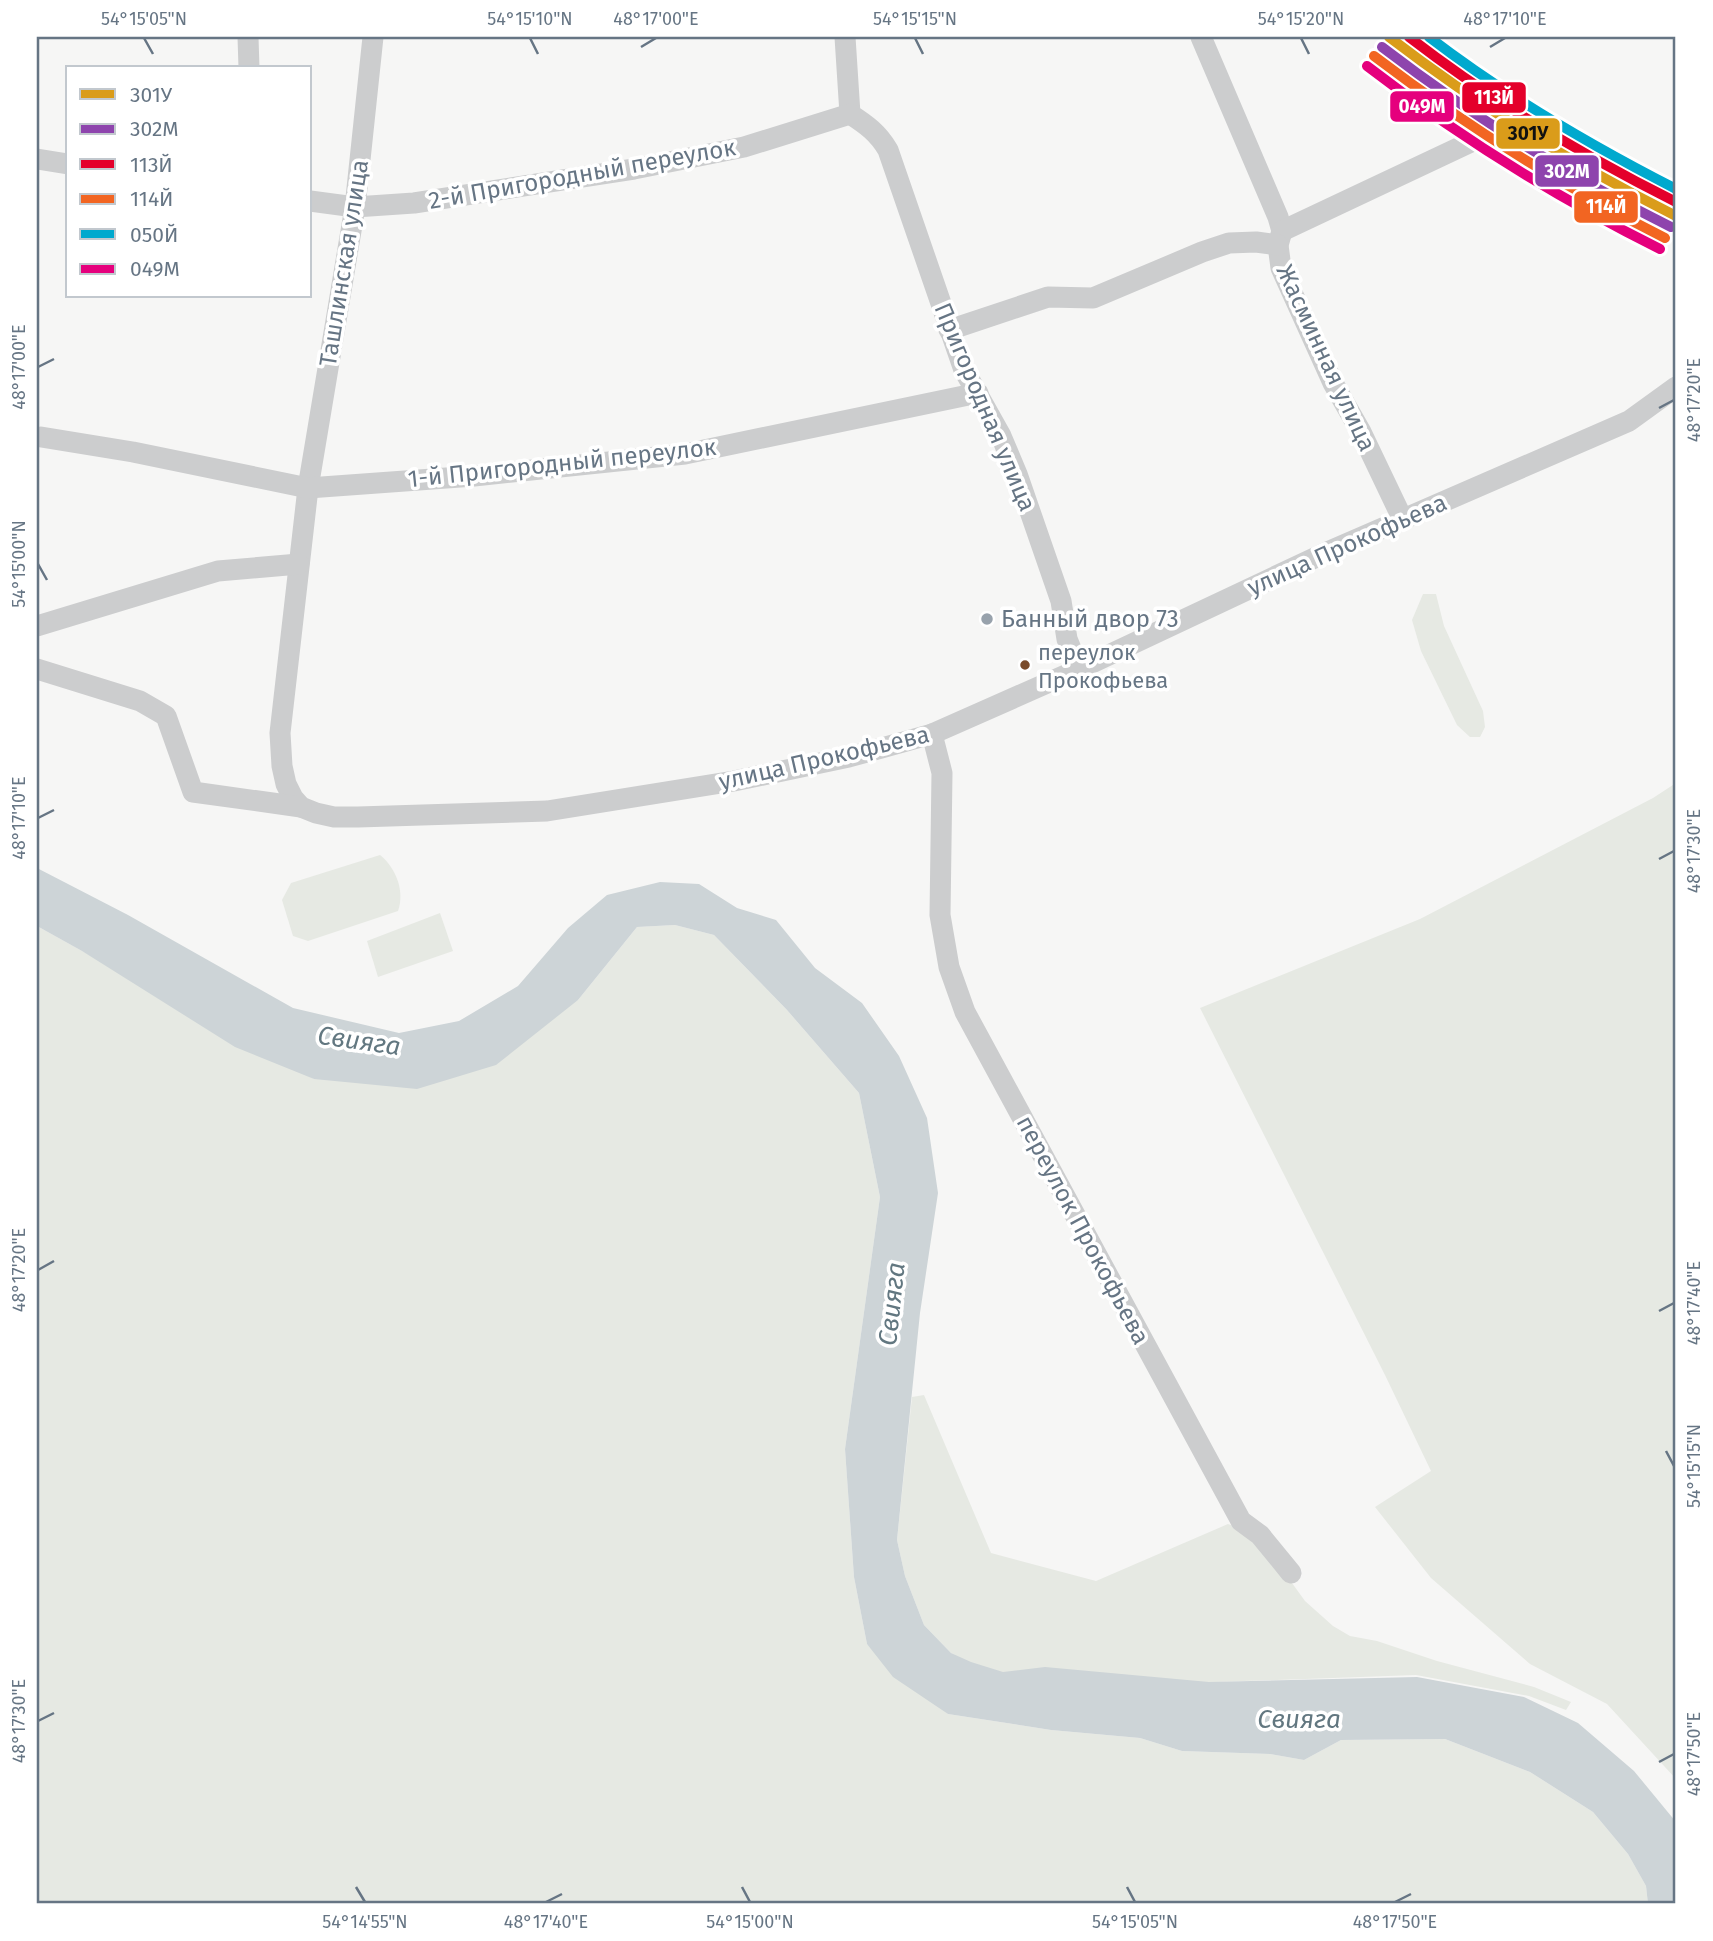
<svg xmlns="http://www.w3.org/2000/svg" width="1713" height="1941" font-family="'Fira Sans',sans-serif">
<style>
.green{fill:#e6e9e3}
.water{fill:#cdd4d7}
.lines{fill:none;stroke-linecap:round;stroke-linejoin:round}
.minor{stroke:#cccdce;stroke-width:21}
.rail{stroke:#c2c4c5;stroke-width:4.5;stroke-dasharray:10 5;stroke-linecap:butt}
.rail-1-casing{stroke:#fff;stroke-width:16}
.rail-2-casing{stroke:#fff;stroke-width:16}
.rail-3-casing{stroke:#fff;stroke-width:16}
.rail-4-casing{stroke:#fff;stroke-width:16}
.rail-5-casing{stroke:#fff;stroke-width:16}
.rail-6-casing{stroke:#fff;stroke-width:16}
.rail-1{stroke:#da9c1a;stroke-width:10}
.rail-2{stroke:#8e44ad;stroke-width:10}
.rail-3{stroke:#e4002b;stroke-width:10}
.rail-4{stroke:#f26522;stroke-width:10}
.rail-5{stroke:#00a9ce;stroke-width:10}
.rail-6{stroke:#e5007d;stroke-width:10}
.ticks{fill:none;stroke:#667584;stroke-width:2.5}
.poi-dot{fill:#98a2ac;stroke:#fff;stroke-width:2.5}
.bus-dot{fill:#7a4b2a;stroke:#fff;stroke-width:2.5}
.labels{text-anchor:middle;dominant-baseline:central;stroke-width:7;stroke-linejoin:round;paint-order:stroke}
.bus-label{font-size:22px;fill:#667584;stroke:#fff;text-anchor:start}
.street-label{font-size:24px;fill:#667584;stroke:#fff}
.poi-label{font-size:24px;fill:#667584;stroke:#fff;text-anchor:start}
.water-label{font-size:26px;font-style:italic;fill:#627780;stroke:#fff}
.line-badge{stroke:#fff;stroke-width:2.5}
.badge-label{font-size:19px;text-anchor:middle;font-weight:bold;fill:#fff}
.pale-badge-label{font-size:19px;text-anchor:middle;font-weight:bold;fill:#111}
.neatline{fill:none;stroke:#667584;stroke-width:2.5}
.ticks-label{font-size:18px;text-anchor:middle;fill:#667584}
</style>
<rect width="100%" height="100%" fill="#f6f6f5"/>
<g class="green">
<polygon points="1423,594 1436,594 1444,626 1483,711 1485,727 1480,737 1470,737 1457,725 1421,651 1412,620"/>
<polygon points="1676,783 1676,1779 1607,1704 1530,1664 1431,1578 1375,1507 1431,1471 1385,1375 1200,1008 1420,919 1653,798"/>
<path d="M380,855C396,868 405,891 398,911L308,941L293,936L282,900L291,883Z"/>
<polygon points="440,913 453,951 378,977 367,941"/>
<polygon points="675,925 714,935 787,1010 859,1093 880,1197 845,1449 854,1577 867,1644 948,1714 1051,1730 1140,1738 1182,1751 1270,1754 1304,1760 1341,1740 1445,1739 1530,1772 1593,1812 1628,1854 1646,1886 1648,1904 37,1904 37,926 314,1079 578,1000 637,927"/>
<polygon points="924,1395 991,1553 1096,1581 1228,1524 1242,1529 1292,1583 1305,1601 1333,1626 1350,1636 1377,1641 1437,1661 1534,1687 1571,1702 1566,1710 1529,1696 1416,1675 1161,1684 992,1676 951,1653 924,1625 905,1576 897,1540 912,1397"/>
</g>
<polygon class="water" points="37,868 128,915 293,1008 399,1033 459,1021 518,986 568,928 607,895 660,882 699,884 737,908 776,920 815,968 862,1003 899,1056 927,1118 938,1193 920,1313 897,1540 905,1576 924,1625 951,1653 971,1662 1003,1672 1045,1667 1209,1682 1417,1677 1524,1697 1578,1723 1634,1771 1676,1822 1676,1904 1648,1904 1646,1886 1628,1854 1593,1812 1530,1772 1445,1739 1341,1740 1304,1760 1270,1754 1182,1751 1140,1738 1051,1730 948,1714 893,1677 867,1644 854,1577 845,1449 880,1197 859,1093 787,1010 714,935 675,925 637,927 578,1000 496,1065 417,1089 314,1079 235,1047 82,951 37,926"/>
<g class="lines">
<g class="minor">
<polyline points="248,37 249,68"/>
<polyline points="373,37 355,207 308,488 280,733 282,766 286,784 293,798 301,807 316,813 334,817 358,817 547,811 734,781 849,757 932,734 1079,669 1323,554 1629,421 1676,387"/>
<path d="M845,37L850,114C867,125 878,133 888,150L964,370L1001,436L1017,474L1061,601L1067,639L1079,669"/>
<polyline points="1201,37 1278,217 1282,231 1278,245 1281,268 1333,383 1361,432 1403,520"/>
<polyline points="37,159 68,164"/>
<polyline points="310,201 355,207 414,203 634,169 744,147 850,114"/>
<polyline points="1282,231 1490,133"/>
<polyline points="949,330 1048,297 1093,298 1202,252 1229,243 1256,242 1278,245"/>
<polyline points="41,437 133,452 308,488 474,476 685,454 978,393"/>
<polyline points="37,626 218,571 299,564"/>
<polyline points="37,669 140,701 166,716 193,792 301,807"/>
<polyline points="932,734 942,773 940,915 949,967 965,1012 1241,1521 1260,1535 1291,1573"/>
</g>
<polyline class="rail" points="1425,37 1462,61"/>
<g class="rail-1-casing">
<path id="rail-1" d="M1389,37C1479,106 1574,165 1676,216"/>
</g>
<g class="rail-2-casing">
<path id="rail-2" d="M1382,47C1472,116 1568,176 1671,227"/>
</g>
<g class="rail-3-casing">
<path id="rail-3" d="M1409,37C1492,101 1582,155 1676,202"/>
</g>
<g class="rail-4-casing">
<path id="rail-4" d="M1374,56C1466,126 1562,186 1665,238"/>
</g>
<g class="rail-5-casing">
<path id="rail-5" d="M1429,37C1506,96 1590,145 1676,189"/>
</g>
<g class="rail-6-casing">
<path id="rail-6" d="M1367,66C1459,137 1556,197 1660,249"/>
</g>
<use href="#rail-1" class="rail-1"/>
<use href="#rail-2" class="rail-2"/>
<use href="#rail-3" class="rail-3"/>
<use href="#rail-4" class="rail-4"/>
<use href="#rail-5" class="rail-5"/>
<use href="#rail-6" class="rail-6"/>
</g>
<path class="ticks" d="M144,38L153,54M530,38L538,54M915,38L923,54M1301,38L1309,54M641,47L656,38M1490,47L1505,38M38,367L54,359M1659,408L1674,400M38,564L47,580M38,818L54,810M1659,859L1674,851M38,1270L54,1261M1659,1311L1674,1303M1666,1451L1674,1466M38,1721L54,1713M1659,1762L1674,1754M356,1887L365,1902M742,1887L750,1902M1127,1887L1135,1902M546,1902L562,1894M1395,1902L1411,1894"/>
<circle class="poi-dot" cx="987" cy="619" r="7"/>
<circle class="bus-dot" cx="1025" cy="665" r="6"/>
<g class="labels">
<g class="bus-label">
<text x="1038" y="652">переулок<tspan x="1038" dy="28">Прокофьева</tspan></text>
</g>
<g class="street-label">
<text transform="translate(582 174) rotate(-10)">2-й Пригородный переулок</text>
<text transform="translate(344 263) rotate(-81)">Ташлинская улица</text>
<text transform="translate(1326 358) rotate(65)">Жасминная улица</text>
<text transform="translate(985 407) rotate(67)">Пригородная улица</text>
<text transform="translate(562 463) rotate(-6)">1-й Пригородный переулок</text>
<text transform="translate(1347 545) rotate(-24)">улица Прокофьева</text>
<text transform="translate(824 758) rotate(-13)">улица Прокофьева</text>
<text transform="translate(1083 1230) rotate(62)">переулок Прокофьева</text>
</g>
<g class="poi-label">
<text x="1001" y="619">Банный двор 73</text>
</g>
<g class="water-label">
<text transform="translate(359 1041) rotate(8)">Свияга</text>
<text transform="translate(892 1304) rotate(-84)">Свияга</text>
<text x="1299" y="1719">Свияга</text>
</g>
</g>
<g class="line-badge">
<rect x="1461" y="81" width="66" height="33" rx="7" fill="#e4002b"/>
<rect x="1389" y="90" width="66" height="33" rx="7" fill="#e5007d"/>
<rect x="1495" y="117" width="66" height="33" rx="7" fill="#da9c1a"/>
<rect x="1534" y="154" width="66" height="34" rx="7" fill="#8e44ad"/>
<rect x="1573" y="190" width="66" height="34" rx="7" fill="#f26522"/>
</g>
<g class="badge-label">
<text x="1494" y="104">113Й</text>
<text x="1422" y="113">049М</text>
<text x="1567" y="178">302М</text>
<text x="1606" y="213">114Й</text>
</g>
<g class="pale-badge-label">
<text x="1528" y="140">301У</text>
</g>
<rect width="1713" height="1941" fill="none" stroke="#ffffff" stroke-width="77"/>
<rect x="66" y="66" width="245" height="231" fill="#ffffff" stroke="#c2c8ce" stroke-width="2"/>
<rect x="80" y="89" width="35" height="10" fill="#da9c1a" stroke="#c2c8ce" stroke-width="2"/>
<text x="130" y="102" font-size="21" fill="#667584">301У</text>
<rect x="80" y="124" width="35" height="10" fill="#8e44ad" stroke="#c2c8ce" stroke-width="2"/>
<text x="130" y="136" font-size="21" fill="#667584">302М</text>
<rect x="80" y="159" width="35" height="10" fill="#e4002b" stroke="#c2c8ce" stroke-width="2"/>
<text x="130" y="172" font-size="21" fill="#667584">113Й</text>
<rect x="80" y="194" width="35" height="10" fill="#f26522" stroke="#c2c8ce" stroke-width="2"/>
<text x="130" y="206" font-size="21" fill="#667584">114Й</text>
<rect x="80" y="229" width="35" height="10" fill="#00a9ce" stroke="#c2c8ce" stroke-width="2"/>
<text x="130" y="242" font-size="21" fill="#667584">050Й</text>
<rect x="80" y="264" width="35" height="10" fill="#e5007d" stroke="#c2c8ce" stroke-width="2"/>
<text x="130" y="276" font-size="21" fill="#667584">049М</text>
<rect x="38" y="38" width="1636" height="1864" class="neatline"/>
<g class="ticks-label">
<text x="144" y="25">54°15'05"N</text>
<text x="530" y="25">54°15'10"N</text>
<text x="656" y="25">48°17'00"E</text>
<text x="915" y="25">54°15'15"N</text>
<text x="1301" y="25">54°15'20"N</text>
<text x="1505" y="25">48°17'10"E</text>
<text transform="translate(19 367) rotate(-90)" y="6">48°17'00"E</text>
<text transform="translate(1694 400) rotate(-90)" y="6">48°17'20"E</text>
<text transform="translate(19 564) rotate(-90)" y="6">54°15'00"N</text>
<text transform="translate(19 818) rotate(-90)" y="6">48°17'10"E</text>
<text transform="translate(1694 851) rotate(-90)" y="6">48°17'30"E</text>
<text transform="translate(19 1270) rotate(-90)" y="6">48°17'20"E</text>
<text transform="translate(1694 1303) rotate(-90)" y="6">48°17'40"E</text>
<text transform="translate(1694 1466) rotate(-90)" y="6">54°15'15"N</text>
<text transform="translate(19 1721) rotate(-90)" y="6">48°17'30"E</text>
<text transform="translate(1694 1754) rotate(-90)" y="6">48°17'50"E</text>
<text x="365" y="1928">54°14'55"N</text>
<text x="546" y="1928">48°17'40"E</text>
<text x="750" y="1928">54°15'00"N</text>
<text x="1135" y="1928">54°15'05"N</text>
<text x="1395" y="1928">48°17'50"E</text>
</g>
</svg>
